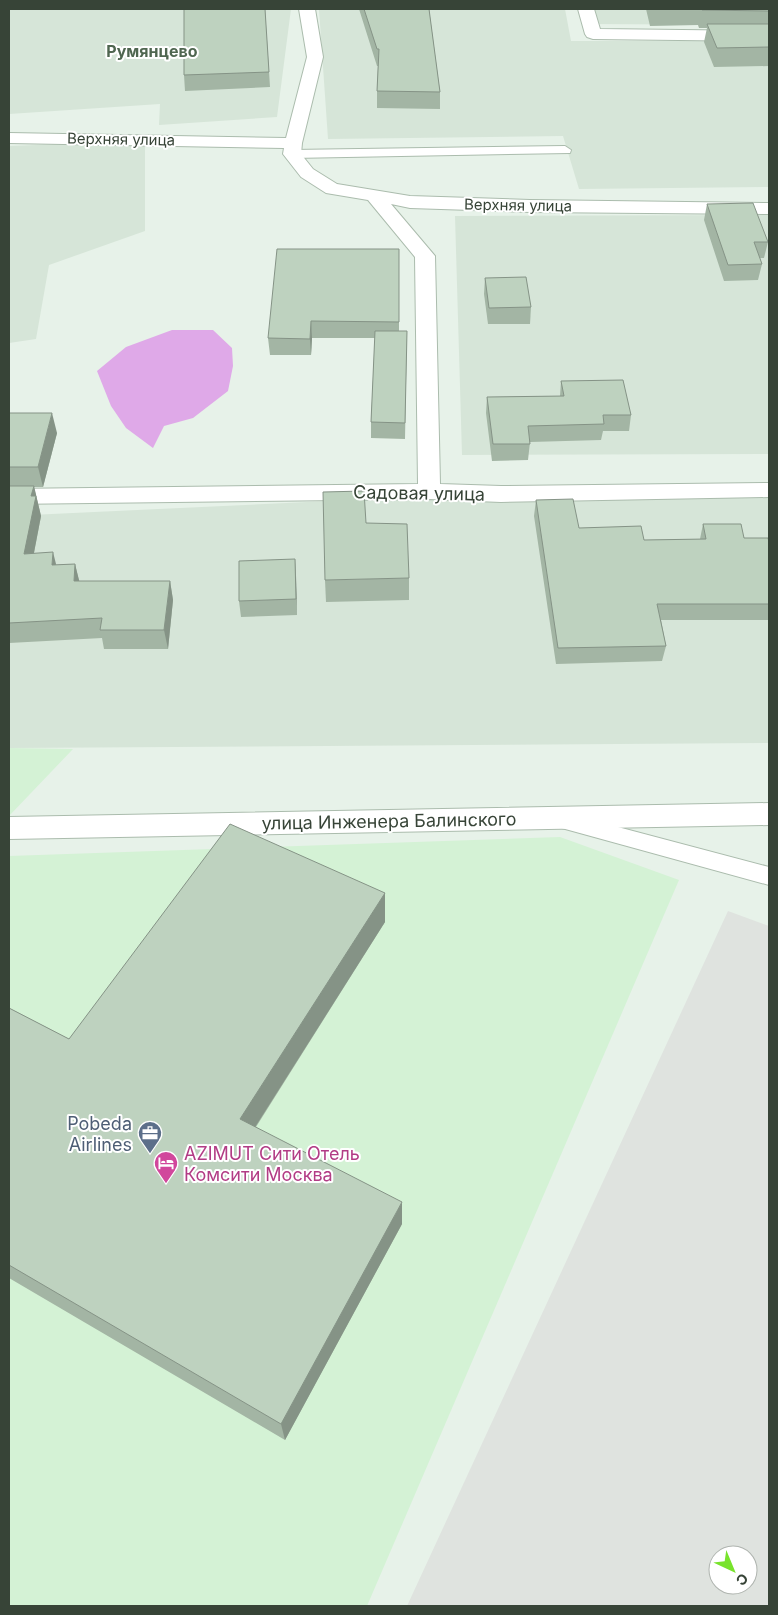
<svg xmlns="http://www.w3.org/2000/svg" width="778" height="1615" font-family="Inter,sans-serif">
<style>
.residential{fill:#d6e5d8}
.commercial{fill:#d4f2d5}
.parking{fill:#dfe3df;fill-rule:evenodd}
.water{fill:#dfa9e8}
.lines{fill:none;stroke-linecap:round;stroke-linejoin:round}
.service-casing{stroke:#abbcad;stroke-width:2}
.minor-casing{stroke:#abbcad;stroke-width:2}
.service{fill:#fff;fill-rule:evenodd}
.minor{fill:#fff;fill-rule:evenodd}
.wall{fill:#a3b5a4}
.shaded-wall{fill:#859386}
.building{fill:#bed2bf;stroke:#859386}
.labels{text-anchor:middle;dominant-baseline:central;stroke-width:4;stroke-linejoin:round;paint-order:stroke}
.far-street-label{font-size:15px;fill:#374437;stroke:#fff}
.far-quarter-label{font-size:16px;font-weight:bold;fill:#4f6650;stroke:#fff}
.street-label{font-size:18px;fill:#374437;stroke:#fff}
.service-label{font-size:18px;fill:#4e5e75;stroke:#fff;text-anchor:end}
.hotel-label{font-size:18px;fill:#b23c85;stroke:#fff;text-anchor:start}
</style>
<rect width="100%" height="100%" fill="#e7f2e9"/>
<g class="residential">
<polygon points="9,9 291,9 277,117 159,125 160,104 9,114"/>
<polygon points="319,9 565,9 571,41 769,41 769,187 579,189 563,136 328,139"/>
<polygon points="584,9 769,9 769,25 587,24"/>
<polygon points="145,141 145,231 49,265 36,339 9,343 9,146"/>
<polygon points="769,215 769,454 462,455 455,216"/>
<polygon points="769,493 769,743 9,748 9,516 436,496"/>
</g>
<g class="commercial">
<polygon points="9,748 73,749 9,816"/>
<polygon points="560,837 679,880 367,1606 9,1606 9,856"/>
</g>
<path class="parking" d="M728,911L769,926V1606H407ZM718,1555H748V1585H718Z"/>
<polygon class="water" points="172,330 213,330 232,348 233,366 228,391 193,418 164,426 153,448 126,428 111,406 97,371 126,347"/>
<g class="lines">
<g class="service-casing">
<g id="service">
<polygon points="565,146 571,150 570,153 292,158 286,154 292,150"/>
<polygon points="565,813 769,867 769,885 558,827 555,821 558,815"/>
</g>
</g>
<g class="minor-casing">
<g id="minor">
<polygon points="299,9 315,9 323,57 302,143 301,154 313,169 337,184 410,196 530,200 769,203 769,214 530,212 410,208 391,204 435,256 440,484 501,486 769,483 769,497 501,502 429,499 9,504 9,489 418,484 415,257 368,200 326,193 301,177 283,154 284,148 9,143 9,133 286,138 307,57"/>
<polygon points="578,9 594,9 600,29 769,31 769,41 593,39 587,37 585,34"/>
<polygon points="769,803 769,825 9,839 9,817"/>
</g>
</g>
<use href="#service" class="service"/>
<use href="#minor" class="minor"/>
</g>
<g class="wall">
<polygon points="265,9 270,87 185,91 184,75"/>
<polygon points="359,9 429,9 440,92 440,109 377,108 377,91 378,66 377,66"/>
<polygon points="646,9 769,9 769,66 714,67 704,42 707,28 699,28 698,25 650,26"/>
<polygon points="707,204 768,242 764,258 760,258 762,264 758,280 724,281 704,220"/>
<polygon points="399,249 399,331 407,331 405,439 371,438 371,422 375,338 312,338 311,355 270,355 268,338"/>
<polygon points="485,278 531,307 530,324 488,324 484,294"/>
<polygon points="561,381 631,415 629,431 603,431 601,440 530,442 528,460 492,461 486,413 487,397 560,396"/>
<polygon points="9,413 57,433 43,487 34,487 41,516 34,553 56,565 75,564 79,581 170,581 173,600 168,649 104,649 102,638 9,643"/>
<polygon points="536,500 579,528 644,540 700,539 703,524 744,538 769,542 769,620 661,620 666,646 662,661 556,664 534,516"/>
<polygon points="295,559 297,615 241,617 239,601"/>
<polygon points="409,578 409,600 326,602 325,580"/>
<polygon points="385,893 385,922 256,1127 402,1224 285,1440 9,1278 9,1008 69,1039"/>
</g>
<g class="shaded-wall">
<polygon points="311,321 312,338 311,355 310,339"/>
<polygon points="52,413 57,433 43,487 38,467"/>
<polygon points="34,486 41,516 30,573 24,554 31,496"/>
<polygon points="53,552 58,572 52,565"/>
<polygon points="295,559 296,575 297,615 296,599"/>
<polygon points="75,564 80,584 74,581"/>
<polygon points="170,581 173,600 168,649 164,630"/>
<polygon points="385,893 385,922 245,1143 240,1119"/>
<polygon points="402,1202 402,1224 285,1440 281,1424"/>
</g>
<g class="building">
<polygon points="184,9 265,9 269,72 184,75"/>
<polygon points="364,9 429,9 440,92 377,91 379,49 377,49"/>
<polygon points="702,9 769,9 769,11 702,10"/>
<polygon points="707,24 769,24 769,47 717,48"/>
<polygon points="753,203 768,242 754,242 762,264 728,265 707,204"/>
<polygon points="277,249 399,249 399,322 311,321 310,339 268,338"/>
<polygon points="526,277 531,307 489,308 485,278"/>
<polygon points="375,331 407,331 405,423 371,422"/>
<polygon points="623,380 631,415 603,415 604,424 528,426 530,444 493,444 487,397 564,396 561,381"/>
<polygon points="9,413 52,413 38,467 9,467"/>
<polygon points="9,486 34,486 31,496 36,496 24,554 53,552 52,565 75,564 74,581 170,581 164,630 100,630 102,618 9,623"/>
<polygon points="364,491 366,523 407,524 409,578 325,580 323,492"/>
<polygon points="573,499 579,528 641,526 644,540 706,539 703,524 741,524 744,538 768,538 769,542 769,604 657,604 666,646 558,648 536,500"/>
<polygon points="295,559 296,599 239,601 239,561"/>
<polygon points="230,824 385,893 240,1119 402,1202 281,1424 9,1265 9,1008 69,1039"/>
</g>
<defs>
<g id="office-pin" transform="scale(1.25)"><path d="M0 17L-7.5 6A9.5 9.5 0 1 1 7.5 6Z" fill="#5c6f8a" stroke="#fff"/><path d="M-6-3h4V-5.5h4V-3h4V5H-6ZM-1-4.5V-3h2v-1.5ZM-6 0V1H6V0Z" fill="#fff"/></g>
<g id="hotel-pin" transform="scale(1.25)"><path d="M0 17L-7.5 6A9.5 9.5 0 1 1 7.5 6Z" fill="#d1479c" stroke="#fff"/><path d="M-6-4.5h1.5V1H6V5H4.5V3h-9V5H-6ZM-4 0a1.8 1.8 0 1 1 3.6 0ZM.5 0V-2.5h3Q6-2.5 6 0Z" fill="#fff"/></g>
</defs>
<g fill-rule="evenodd">
<use href="#office-pin" x="150" y="1133"/>
<use href="#hotel-pin" x="166" y="1163"/>
</g>
<g class="labels">
<g class="far-street-label">
<text transform="translate(121 139) rotate(1)">Верхняя улица</text>
<text transform="translate(518 205) rotate(1)">Верхняя улица</text>
</g>
<g class="far-quarter-label">
<text x="152" y="51">Румянцево</text>
</g>
<g class="street-label">
<text transform="translate(419 493) rotate(1)">Садовая улица</text>
<text transform="translate(389 821) rotate(-1)">улица Инженера Балинского</text>
</g>
<g class="service-label">
<text x="132" y="1123">Pobeda<tspan x="132" dy="21">Airlines</tspan></text>
</g>
<g class="hotel-label">
<text x="184" y="1153">AZIMUT Сити Отель<tspan x="184" dy="21">Комсити Москва</tspan></text>
</g>
</g>
<rect width="778" height="1615" fill="none" stroke="#374437" stroke-width="20"/>
<g transform="translate(733 1570) rotate(136)"><circle r="24" fill="#ffffff" stroke="#afb4af"/>
<path d="M0-4L9 19L0 12L-9 19Z" fill="#78e32c"/>
<text y="-8" font-size="14" font-weight="bold" text-anchor="middle" fill="#374437">С</text>
</g>
</svg>
